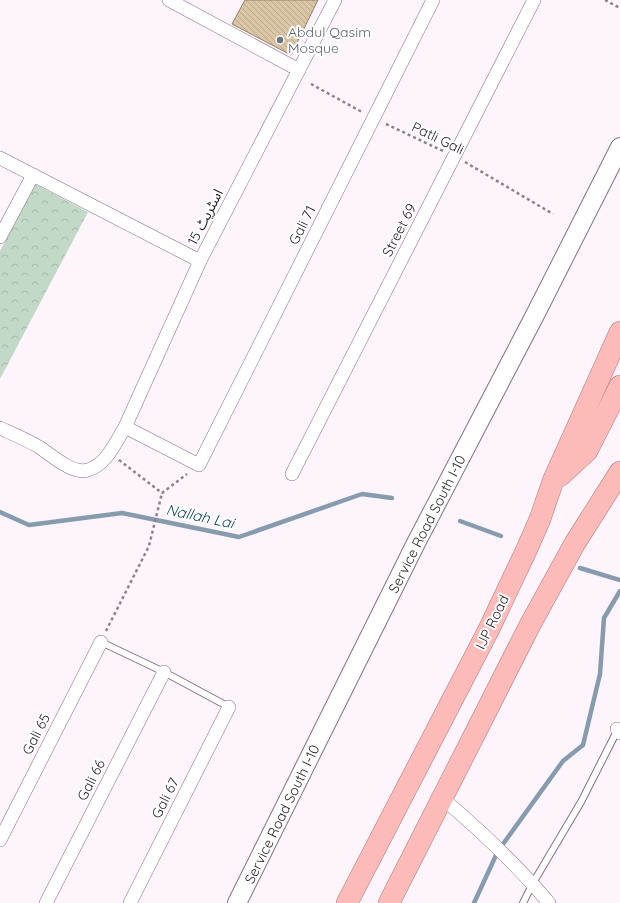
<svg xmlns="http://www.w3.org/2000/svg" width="620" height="903" font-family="Quicksand,'Noto Sans Arabic',sans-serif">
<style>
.park{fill:url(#park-crowns)}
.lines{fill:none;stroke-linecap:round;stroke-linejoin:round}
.stream{stroke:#879bae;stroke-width:4.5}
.building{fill:url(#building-back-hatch);stroke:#92836d}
.service-casing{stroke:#857183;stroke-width:8}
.minor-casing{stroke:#857183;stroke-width:14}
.secondary-casing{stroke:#857183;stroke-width:20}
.trunk-casing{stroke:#b17779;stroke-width:22}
.path{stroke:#8b828a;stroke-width:2.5;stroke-dasharray:3 3;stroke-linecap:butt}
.service{stroke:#fff;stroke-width:6}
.minor{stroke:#fff;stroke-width:13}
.secondary{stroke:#fff;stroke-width:18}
.trunk{stroke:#fcbab8;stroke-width:21}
.worship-dot{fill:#6b7280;stroke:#fff;stroke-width:1.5}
.labels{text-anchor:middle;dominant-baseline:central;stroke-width:4;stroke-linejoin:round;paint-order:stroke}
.worship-label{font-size:14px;fill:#5b616d;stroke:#fff;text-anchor:start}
.street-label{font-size:14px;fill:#251d24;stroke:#fff}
.water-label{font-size:15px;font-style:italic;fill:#0f4667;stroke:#fff}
</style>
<defs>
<pattern id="park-crowns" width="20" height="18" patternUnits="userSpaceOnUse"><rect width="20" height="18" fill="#c1d9c6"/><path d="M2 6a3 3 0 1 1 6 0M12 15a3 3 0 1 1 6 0" fill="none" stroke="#a6baaa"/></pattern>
<pattern id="building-back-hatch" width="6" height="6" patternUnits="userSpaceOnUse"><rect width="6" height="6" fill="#dac5a5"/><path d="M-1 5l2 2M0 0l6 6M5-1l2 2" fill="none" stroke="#bba98e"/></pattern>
</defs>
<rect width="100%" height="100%" fill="#fdf4fc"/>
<polygon class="park" points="35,184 88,212 0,379 0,251"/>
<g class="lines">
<g class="stream">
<polyline points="0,512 29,525 122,513 239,537 362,494 392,498"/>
<polyline points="460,521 501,536"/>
<polyline points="580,568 620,580"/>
<polyline points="474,903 498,851 563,761 583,745 600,674 604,618 620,591"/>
</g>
</g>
<polygon class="building" points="245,0 318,0 291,55 232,24"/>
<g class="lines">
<g class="service-casing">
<g id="service">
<polyline points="101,642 164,672 229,707"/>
<polyline points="523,903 533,883 581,802 618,729"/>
</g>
</g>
<g class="minor-casing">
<g id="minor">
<polyline points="169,0 299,70"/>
<polyline points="0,158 200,261"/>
<polyline points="0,237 33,175"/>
<polyline points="125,427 199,465 433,0"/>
<path d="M0,428C13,434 27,440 39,447C50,454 73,475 88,470C106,465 116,442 125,427L200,261L335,0"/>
<polyline points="292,474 534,0"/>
<polyline points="617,729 620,733"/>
<path d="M442,798C480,830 517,865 549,903"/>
<polyline points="0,840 101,642"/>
<polyline points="46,903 164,672"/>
<polyline points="130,903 229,707"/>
</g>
</g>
<g class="secondary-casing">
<polyline id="secondary" points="237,903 416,543 536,313 620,147"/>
</g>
<g class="trunk-casing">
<g id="trunk">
<polyline points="560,476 587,451 620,386"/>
<polyline points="347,903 489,629 526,551 540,519 553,481 620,332"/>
<polyline points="389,903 531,623 575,543 620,472"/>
</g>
</g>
<g class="path">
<polyline points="605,0 620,8"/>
<polyline points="311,84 362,112"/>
<polyline points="386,124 443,151"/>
<polyline points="465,162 553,214"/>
<polyline points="119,460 162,493 187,474"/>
<polyline points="106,631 149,546 162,493"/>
</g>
<use href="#service" class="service"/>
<use href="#minor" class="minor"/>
<use href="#secondary" class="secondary"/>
<use href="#trunk" class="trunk"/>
</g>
<circle class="worship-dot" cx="280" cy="40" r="4"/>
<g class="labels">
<g class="worship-label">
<text x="288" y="32">Abdul Qasim<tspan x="288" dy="16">Mosque</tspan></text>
</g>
<g class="street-label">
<text transform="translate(438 138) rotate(26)">Patli Gali</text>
<text transform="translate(205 217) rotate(-63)">اسٹریٹ 15</text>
<text transform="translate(302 225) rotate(-63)">Gali 71</text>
<text transform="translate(399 230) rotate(-63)">Street 69</text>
<text transform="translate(427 524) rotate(-63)">Service Road South I-10</text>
<text transform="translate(492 622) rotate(-64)">IJP Road</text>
<text transform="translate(36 734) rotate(-63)">Gali 65</text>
<text transform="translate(91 780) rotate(-63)">Gali 66</text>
<text transform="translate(165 798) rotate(-63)">Gali 67</text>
<text transform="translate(282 814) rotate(-64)">Service Road South I-10</text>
</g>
<g class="water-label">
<text transform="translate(200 516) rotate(12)">Nallah Lai</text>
</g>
</g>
</svg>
